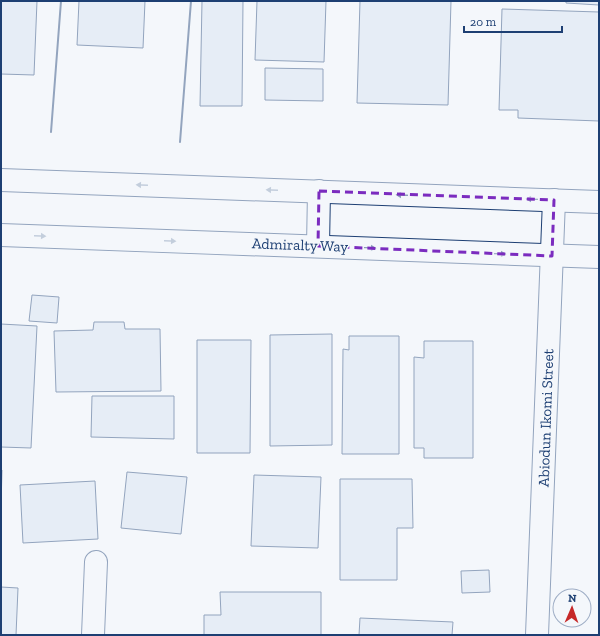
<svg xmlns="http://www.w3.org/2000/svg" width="600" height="636" font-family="'Zilla Slab',serif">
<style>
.building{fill:#d5e0f0;stroke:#1d3f73}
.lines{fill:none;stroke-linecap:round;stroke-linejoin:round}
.street-casing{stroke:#1d3f73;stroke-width:24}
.primary-casing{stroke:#1d3f73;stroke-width:24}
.street{stroke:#f4f7fb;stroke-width:22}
.primary{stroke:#f4f7fb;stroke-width:22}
.wall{stroke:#1d3f73;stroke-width:2}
.oneway{fill:#889bb7}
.marked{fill:none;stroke:#7b2cbf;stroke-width:3;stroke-dasharray:8 5;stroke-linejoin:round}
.labels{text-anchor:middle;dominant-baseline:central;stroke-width:3;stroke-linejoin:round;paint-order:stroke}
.street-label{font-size:15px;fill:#1d3f73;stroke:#f4f7fb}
</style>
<rect width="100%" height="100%" fill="#f4f7fb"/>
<g class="building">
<polygon points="1,1 37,1 34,75 1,74"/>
<polygon points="79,1 145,1 143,48 77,45"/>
<polygon points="202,1 243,1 242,106 200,106"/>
<polygon points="257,1 326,1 324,62 255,60"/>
<polygon points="360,1 451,1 448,105 357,103"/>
<polygon points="566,1 599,1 599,5 566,3"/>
<polygon points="502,9 599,12 599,121 518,118 518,110 499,110"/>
<polygon points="265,68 323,69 323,101 265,100"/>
<polygon points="32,295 59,297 57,323 29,321"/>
<polygon points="94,322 124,322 125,329 160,329 161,391 56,392 54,331 93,330"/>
<polygon points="1,324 37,326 31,448 1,447"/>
<polygon points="332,334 332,445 270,446 270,335"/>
<polygon points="349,336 399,336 399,454 342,454 343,349 349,350"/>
<polygon points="197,340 251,340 250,453 197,453"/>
<polygon points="424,341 473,341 473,458 424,458 424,448 414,448 414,357 424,358"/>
<polygon points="92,396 174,396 174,439 91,437"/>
<polygon points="1,470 2,470 1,506"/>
<polygon points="127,472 187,477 181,534 121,528"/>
<polygon points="254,475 321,477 318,548 251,546"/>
<polygon points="340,479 412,479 413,528 397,528 397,580 340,580"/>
<polygon points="95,481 98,539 23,543 20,485"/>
<polygon points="489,570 490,592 462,593 461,571"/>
<polygon points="1,587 18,588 16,635 1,635"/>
<polygon points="220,592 321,592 321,635 204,635 204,615 221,615"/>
<polygon points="360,618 453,622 452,635 359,635"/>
</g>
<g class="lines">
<g class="street-casing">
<g id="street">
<polyline points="93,635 96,562"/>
<polyline points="537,635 554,200"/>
</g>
</g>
<g class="primary-casing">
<g id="primary">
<polyline points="1,180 599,202"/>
<polyline points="1,235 599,257"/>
<polyline points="318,246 319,191"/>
</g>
</g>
<use href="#street" class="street"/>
<use href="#primary" class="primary"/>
<g class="wall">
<polyline points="51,132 61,1"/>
<polyline points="180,142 191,1"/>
</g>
</g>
<defs><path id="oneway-solid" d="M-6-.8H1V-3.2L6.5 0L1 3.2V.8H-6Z"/></defs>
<g class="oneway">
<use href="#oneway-solid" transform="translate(142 185) rotate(-178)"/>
<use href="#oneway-solid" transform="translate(272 190) rotate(-178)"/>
<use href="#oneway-solid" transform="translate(402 195) rotate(-178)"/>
<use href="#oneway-solid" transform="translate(532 199) rotate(-178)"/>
<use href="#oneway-solid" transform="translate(40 236) rotate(2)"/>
<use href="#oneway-solid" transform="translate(170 241) rotate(2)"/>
<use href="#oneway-solid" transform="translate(370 248) rotate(2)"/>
<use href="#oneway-solid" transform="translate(500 254) rotate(2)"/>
</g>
<path d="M0 0H600V636H0ZM319,191L554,200L552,256L318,246Z" fill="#f4f7fb" fill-opacity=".55" fill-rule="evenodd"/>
<path class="marked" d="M319,191L554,200L552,256L318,246Z"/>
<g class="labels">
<g class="street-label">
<text transform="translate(300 245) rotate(2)">Admiralty Way</text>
<text transform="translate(546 418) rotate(-88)">Abiodun Ikomi Street</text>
</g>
</g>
<rect width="600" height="636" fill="none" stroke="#1d3f73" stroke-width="4"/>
<g transform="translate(572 608) rotate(2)"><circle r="19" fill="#f4f7fb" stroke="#9eadc5"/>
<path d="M0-3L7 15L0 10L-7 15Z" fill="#c62828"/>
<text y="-6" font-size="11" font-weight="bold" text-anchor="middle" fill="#1d3f73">N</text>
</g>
<path d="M464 26v6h98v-6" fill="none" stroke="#1d3f73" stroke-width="2"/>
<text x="470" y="26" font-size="12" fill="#1d3f73" stroke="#f4f7fb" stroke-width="3" paint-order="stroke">20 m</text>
</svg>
